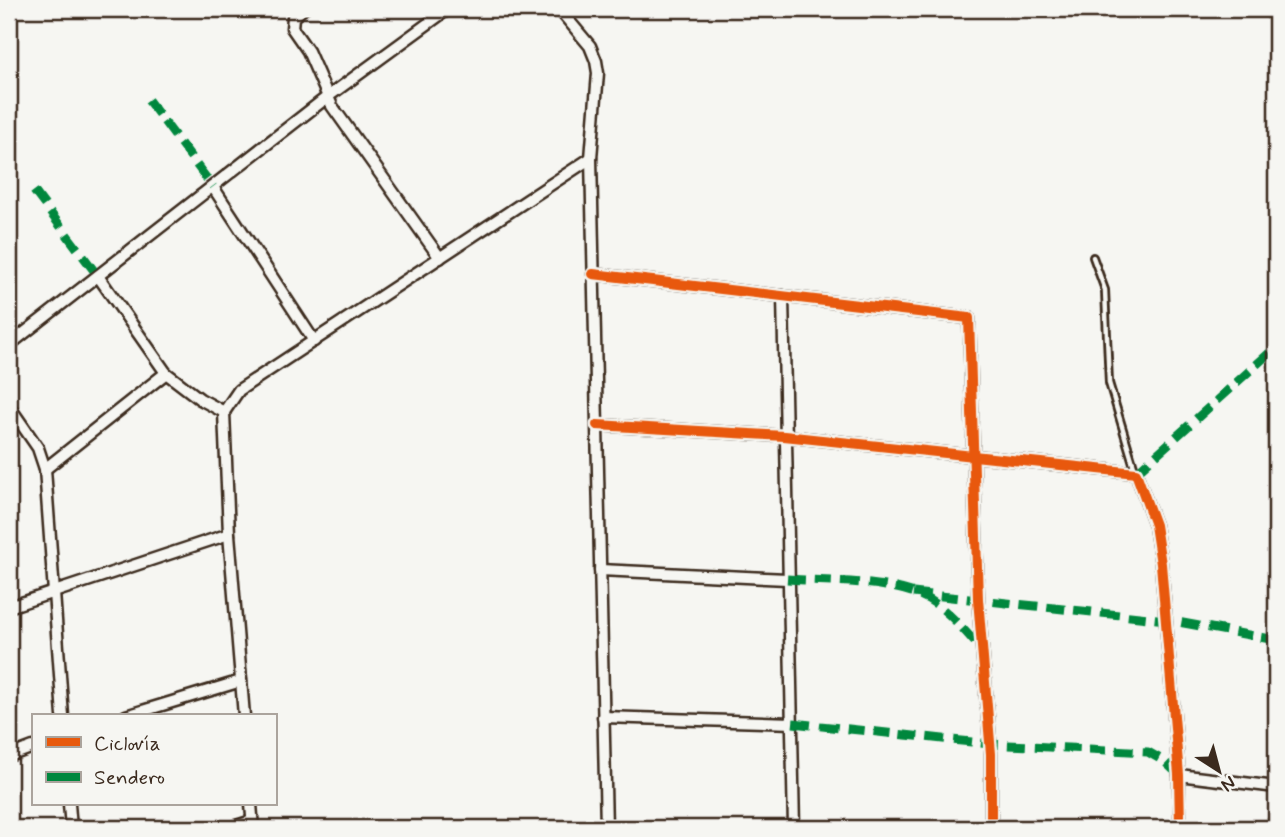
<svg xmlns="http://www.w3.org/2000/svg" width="1285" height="837" font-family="Mynerve,sans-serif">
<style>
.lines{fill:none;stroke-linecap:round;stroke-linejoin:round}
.lane-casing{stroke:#3b2a1e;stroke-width:10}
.street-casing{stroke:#3b2a1e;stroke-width:15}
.lane{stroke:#f6f6f2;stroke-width:4.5}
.street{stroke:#f6f6f2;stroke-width:10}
.quiet{stroke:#00873e;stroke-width:9;stroke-dasharray:18 9;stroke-linecap:butt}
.cycleway-casing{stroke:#f6f6f2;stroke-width:15}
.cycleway{stroke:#e8590c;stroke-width:10}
</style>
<rect width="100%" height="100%" fill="#f6f6f2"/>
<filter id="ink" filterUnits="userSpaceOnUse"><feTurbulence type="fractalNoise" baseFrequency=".0143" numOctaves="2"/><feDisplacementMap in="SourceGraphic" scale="14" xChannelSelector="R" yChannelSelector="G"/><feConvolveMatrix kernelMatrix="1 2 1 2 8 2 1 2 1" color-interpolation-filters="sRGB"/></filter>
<g filter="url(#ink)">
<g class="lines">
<g class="lane-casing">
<polyline id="lane" points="1093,257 1105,290 1109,383 1136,473"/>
</g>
<g class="street-casing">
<g id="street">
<polyline points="303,9 293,17 292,28 308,51 332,106 440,258"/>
<polyline points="559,9 590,46 596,61 598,73 591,158 606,828"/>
<polyline points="213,187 314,341"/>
<polyline points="593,274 969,318 978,599 991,754 991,828"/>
<polyline points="98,276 166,373 200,399 224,412 229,534 244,716"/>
<polyline points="783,296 794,828"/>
<polyline points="9,345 326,98 448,9"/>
<polyline points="9,406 38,448 45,469 63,716"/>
<polyline points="224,412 239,390 591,158"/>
<polyline points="597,425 784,436 1136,473 1155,525 1161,564 1179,775 1180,828"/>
<polyline points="45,469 166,373"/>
<polyline points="600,570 787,579"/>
<polyline points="9,607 229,534"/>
<polyline points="126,716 241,681"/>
<polyline points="603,717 793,723"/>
<polyline points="9,756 33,747"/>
<polyline points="1179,775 1276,787"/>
<polyline points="69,804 71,828"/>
<polyline points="251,804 253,828"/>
<polyline points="230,828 252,821"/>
</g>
</g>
<use href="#lane" class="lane"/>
<use href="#street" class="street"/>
<g class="quiet">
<polyline points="148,100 213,187"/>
<polyline points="34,191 98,276"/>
<polyline points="1136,473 1276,347"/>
<path d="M787,579C829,582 902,579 936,604C954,617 968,635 982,650"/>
<polyline points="913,593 1167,620 1276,640"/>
<polyline points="793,723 990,744 1148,752 1164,761 1179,775"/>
</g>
<g class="cycleway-casing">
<g id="cycleway">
<polyline points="593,274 969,318 978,599 991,754 991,828"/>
<polyline points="597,425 784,436 1136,473 1155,525 1161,564 1179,775 1180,828"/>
</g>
</g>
<use href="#cycleway" class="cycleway"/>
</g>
</g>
<rect width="1285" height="837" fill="none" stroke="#f6f6f2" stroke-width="35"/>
<rect x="18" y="18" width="1250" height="802" fill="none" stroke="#3b2a1e" stroke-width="2.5" filter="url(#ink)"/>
<rect x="32" y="714" width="245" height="91" fill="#f6f6f2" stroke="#aba49d" stroke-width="2"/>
<rect x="46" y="737" width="35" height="10" fill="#e8590c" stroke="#aba49d" stroke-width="2"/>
<text x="94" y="750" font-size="21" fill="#3b2a1e">Ciclovía</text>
<rect x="46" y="772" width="35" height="10" fill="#00873e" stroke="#aba49d" stroke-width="2"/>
<text x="94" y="784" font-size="21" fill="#3b2a1e">Sendero</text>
<g transform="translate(1219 771) rotate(144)" stroke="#f6f6f2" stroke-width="5" paint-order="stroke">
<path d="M0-5L12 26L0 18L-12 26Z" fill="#3b2a1e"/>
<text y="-10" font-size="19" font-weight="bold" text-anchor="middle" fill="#3b2a1e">N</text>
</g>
</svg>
